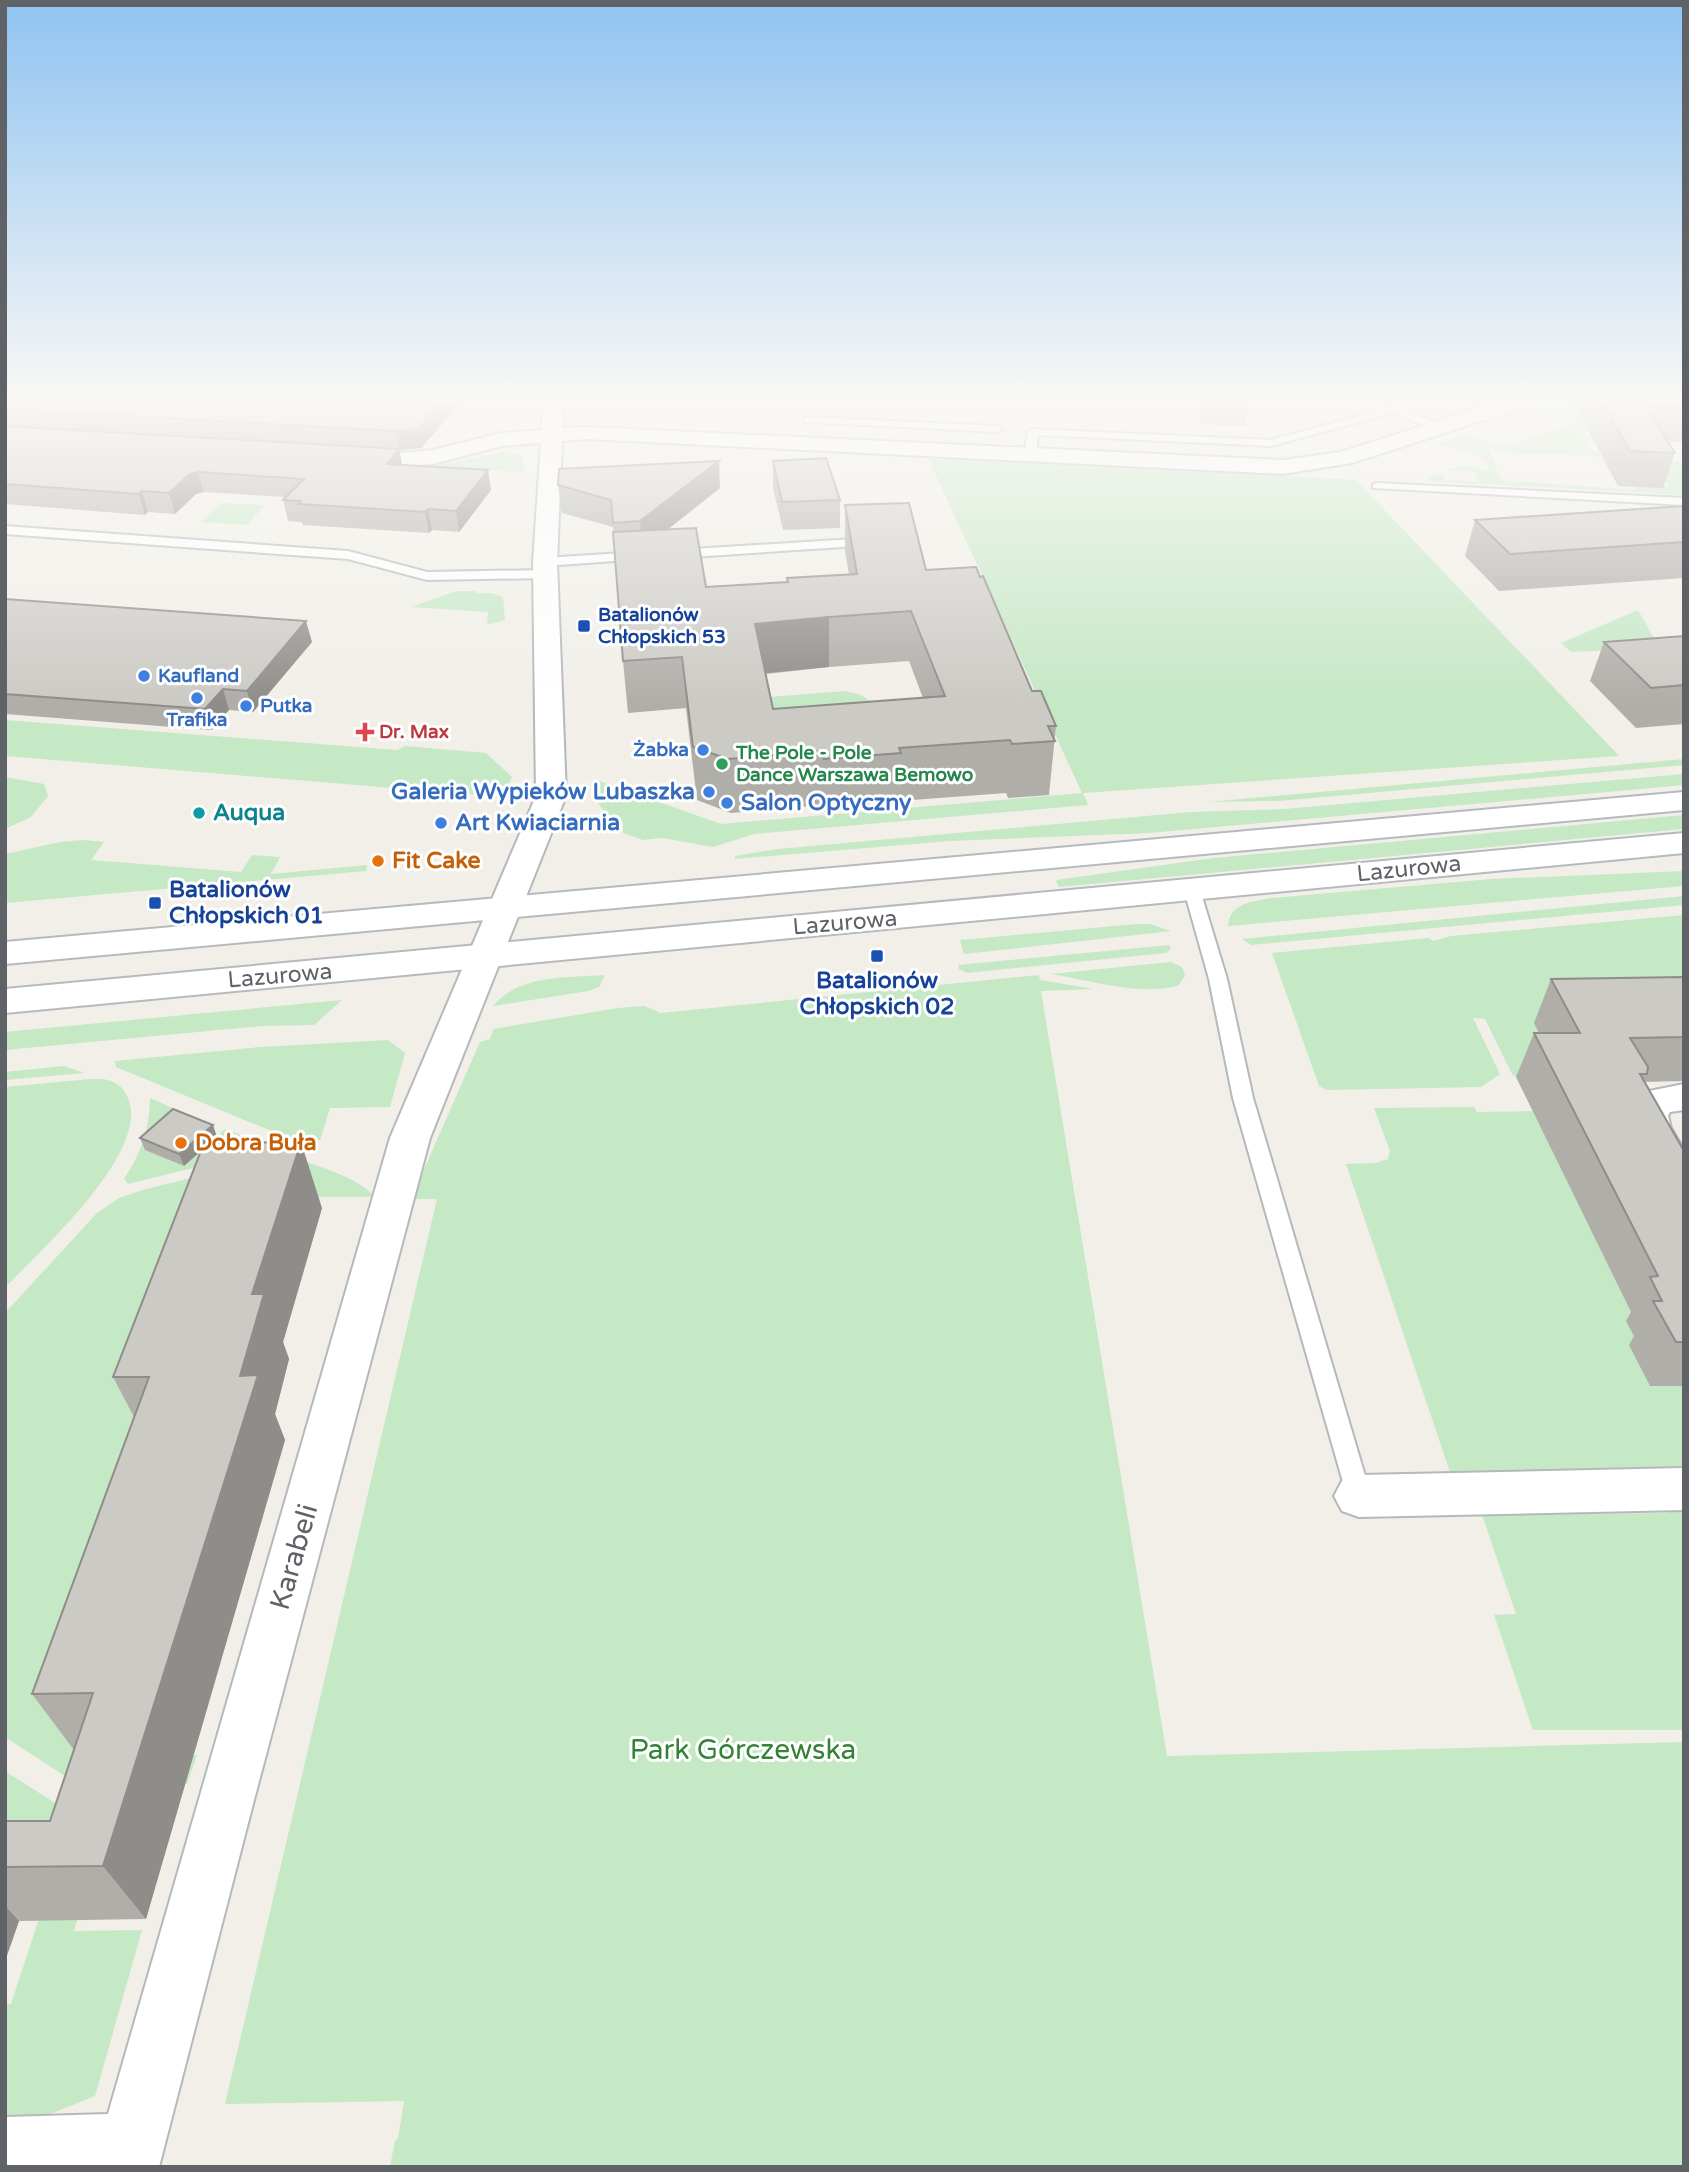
<svg xmlns="http://www.w3.org/2000/svg" width="1689" height="2172" font-family="'Varela Round',sans-serif">
<style>
.green{fill:#c5e8c5}
.lines{fill:none;stroke-linecap:round;stroke-linejoin:round}
.lane-casing{stroke:#b5b8bc;stroke-width:4}
.street-casing{stroke:#b5b8bc;stroke-width:4}
.secondary-casing{stroke:#b6babf;stroke-width:4}
.lane{fill:#fff;fill-rule:evenodd}
.street{fill:#fff;fill-rule:evenodd}
.secondary{fill:#fff;fill-rule:evenodd}
.wall{fill:#afaea9;fill-rule:evenodd}
.shaded-wall{fill:#8f8d8a}
.building{fill:#cccac5;stroke:#8f8d8a;stroke-width:2;fill-rule:evenodd}
.transit-dot{fill:#1a4fb4;stroke:#fff;stroke-width:2.5}
.shop-dot{fill:#3f7fe0;stroke:#fff;stroke-width:2.5}
.health-dot{fill:#e0444e;stroke:#fff;stroke-width:2.5}
.leisure-dot{fill:#2e9e5b;stroke:#fff;stroke-width:2.5}
.culture-dot{fill:#0f9aa8;stroke:#fff;stroke-width:2.5}
.food-dot{fill:#e8710a;stroke:#fff;stroke-width:2.5}
.labels{text-anchor:middle;dominant-baseline:central;stroke-width:6;stroke-linejoin:round;paint-order:stroke}
.far-transit-label{font-size:19px;font-weight:bold;fill:#164399;stroke:#fff;text-anchor:start}
.far-shop-label{font-size:19px;font-weight:bold;fill:#366cbe;stroke:#fff;text-anchor:start}
.far-health-label{font-size:19px;font-weight:bold;fill:#be3a42;stroke:#fff;text-anchor:start}
.far-leisure-label{font-size:19px;font-weight:bold;fill:#27864d;stroke:#fff;text-anchor:start}
.shop-label{font-size:23px;font-weight:bold;fill:#366cbe;stroke:#fff;text-anchor:start}
.culture-label{font-size:23px;font-weight:bold;fill:#0d838f;stroke:#fff;text-anchor:start}
.food-label{font-size:23px;font-weight:bold;fill:#c56008;stroke:#fff;text-anchor:start}
.street-label{font-size:23px;fill:#5f6368;stroke:#fff}
.transit-label{font-size:23px;font-weight:bold;fill:#164399;stroke:#fff;text-anchor:start}
.near-street-label{font-size:28px;fill:#5f6368;stroke:#fff}
.near-park-label{font-size:28px;fill:#348238;stroke:#fff}
</style>
<rect width="100%" height="100%" fill="#f1efe8"/>
<g class="green">
<polygon points="1581,399 1579,412 1577,412 1587,431 1581,432 1583,436 1590,436 1593,442 1587,442 1591,451 1598,452 1601,458 1588,455 1572,456 1570,454 1505,453 1491,450 1490,452 1501,480 1517,483 1517,481 1634,490 1634,487 1670,487 1667,482 1660,482 1648,460 1684,462 1684,495 1427,481 1428,477 1442,474 1445,480 1479,482 1475,472 1448,470 1463,465 1490,471 1485,459 1439,443 1467,434 1501,447 1572,424 1542,411"/>
<polygon points="502,452 522,455 525,472 428,467"/>
<path d="M928,458L1356,480L1619,756L1083,793L1088,805L754,834L713,847L662,838L643,840L623,833V822L611,823C603,803 590,805 599,781L721,824L1082,793Z"/>
<polygon points="220,503 265,505 247,525 201,522"/>
<polygon points="456,591 475,591 476,593 492,593 503,597 505,620 487,625 488,612 411,607"/>
<polygon points="1638,610 1656,642 1642,649 1571,652 1561,643"/>
<path d="M845,691C858,694 869,696 876,709L769,710V697Z"/>
<polygon points="5,720 397,750 405,746 486,753 512,777 505,795 491,796 5,756"/>
<polygon points="1684,759 1684,765 1279,801 1208,802"/>
<polygon points="1684,774 1684,785 1150,833 950,841 735,859 735,856 778,849 1191,812 1284,809"/>
<polygon points="5,777 44,784 48,796 31,817 5,829"/>
<polygon points="1684,815 1684,829 1059,887 1056,880 1214,858"/>
<polygon points="83,840 104,842 91,860 241,872 252,855 280,857 271,874 367,865 366,871 5,903 5,854 60,842"/>
<path d="M1684,871V886L1228,926C1229,903 1254,901 1272,898L1491,879Z"/>
<polygon points="1684,896 1684,905 1251,945 1242,939"/>
<polygon points="1684,915 1684,1021 1535,1023 1562,1077 1516,1077 1512,1074 1485,1019 1473,1018 1500,1074 1481,1087 1327,1090 1319,1086 1272,953 1429,938 1433,941 1451,936"/>
<polygon points="1137,924 1150,924 1171,931 964,954 960,940"/>
<polygon points="1169,945 1171,949 1166,953 967,973 959,969 958,965"/>
<path d="M1171,962L1182,967L1185,975L1179,985C1144,997 1088,980 1051,974Z"/>
<path d="M605,975L599,987L588,991L493,1006C520,974 567,978 605,975Z"/>
<polygon points="1039,975 1040,980 1094,989 1041,991 1167,1756 1684,1742 1684,2167 390,2167 395,2140 398,2139 404,2101 225,2104 437,1199 411,1199 480,1042 490,1039 493,1029 618,1008 644,1006 661,1013"/>
<polygon points="342,1000 314,1025 261,1026 5,1050 5,1032"/>
<polygon points="388,1040 405,1053 390,1107 330,1108 320,1140 298,1142 116,1067 115,1061 260,1047"/>
<polygon points="64,1066 84,1073 5,1080 5,1072"/>
<path d="M91,1079C106,1078 120,1081 127,1096C154,1150 39,1251 5,1288V1087Z"/>
<path d="M150,1098L186,1114L146,1150L185,1166L225,1129L258,1142L250,1153L246,1155L128,1184L124,1179C142,1152 149,1130 150,1098Z"/>
<polygon points="1474,1107 1477,1112 1533,1111 1635,1320 1638,1344 1630,1345 1650,1386 1684,1386 1684,1473 1453,1481 1346,1164 1376,1163 1388,1159 1390,1151 1374,1108"/>
<path d="M292,1158C313,1164 363,1179 374,1197H297L74,1756L197,1755L187,1784L83,1783L65,1776L5,1737V1313L97,1213L119,1198L146,1189L253,1163Z"/>
<polygon points="1665,1504 1684,1504 1684,1730 1533,1730 1494,1615 1516,1614 1482,1515 1668,1513"/>
<polygon points="5,1771 55,1803 65,1806 111,1808 74,1931 142,1930 95,2096 43,2117 5,2120 5,2004 11,2004 55,1870 5,1870"/>
</g>
<g class="lines">
<g class="lane-casing">
<g id="lane">
<polygon points="1427,397 1445,397 1404,410 1444,426 1444,430 1436,430 1393,413 1271,446 1038,435 1036,455 1030,458 1024,455 1028,432 1033,429 1271,440"/>
<polygon points="808,417 998,426 1003,429 998,432 804,422 804,418"/>
<polygon points="1377,483 1684,498 1684,505 1373,488 1373,484"/>
<polygon points="5,526 348,551 427,572 545,570 551,574 545,578 427,580 348,559 5,534"/>
<polygon points="854,539 858,540 858,546 676,558 670,554 676,550"/>
<polygon points="638,552 642,553 642,559 545,566 539,562 545,558"/>
<polygon points="1192,885 1200,890 1227,979 1253,1098 1371,1496 1368,1504 1359,1507 1350,1504 1347,1496 1233,1098 1209,979 1184,890"/>
</g>
</g>
<g class="street-casing">
<g id="street">
<polygon points="544,397 564,397 563,428 587,427 1283,460 1341,452 1513,397 1546,397 1543,401 1352,463 1283,474 587,439 562,441 557,562 566,796 430,1138 254,1800 159,2167 5,2167 5,2117 108,2114 390,1138 536,796 533,562 541,443 501,446 433,464 400,467 350,465 342,463 339,458 342,453 350,451 400,453 433,450 501,433 541,430"/>
<polygon points="1684,1084 1684,1110 1670,1112 1668,1116 1671,1128 1684,1150 1684,1201 1669,1197 1631,1128 1628,1114 1644,1092"/>
<polygon points="1684,1468 1684,1510 1359,1517 1342,1511 1334,1496 1342,1481 1359,1475"/>
</g>
</g>
<g class="secondary-casing">
<g id="secondary">
<polygon points="1684,792 1684,810 5,964 5,942"/>
<polygon points="1684,833 1684,853 5,1013 5,989"/>
</g>
</g>
<use href="#lane" class="lane"/>
<use href="#street" class="street"/>
<use href="#secondary" class="secondary"/>
</g>
<g class="wall">
<polygon points="5,397 466,397 421,448 399,450 402,464 491,490 459,532 432,530 429,533 303,525 302,522 288,521 283,500 285,497 204,492 196,494 175,514 148,512 145,515 5,504"/>
<polygon points="1199,397 1250,397 1245,426 1201,424"/>
<polygon points="1570,397 1684,397 1684,442 1667,441 1675,453 1663,488 1618,486"/>
<polygon points="773,461 840,500 840,528 783,530 773,488"/>
<path d="M558,485L720,488L668,529L706,587L787,582V578L849,574L845,552V505L926,570L1032,691L1056,726L1049,795L1008,798L1006,793L899,801V806L824,812L822,805L731,813L697,800L686,708L628,713L623,661L613,527L562,513ZM909,661L923,698L773,709L766,674L829,667Z"/>
<polygon points="1684,506 1684,578 1499,591 1465,556 1475,520"/>
<polygon points="5,599 312,642 253,712 229,710 211,730 5,714"/>
<polygon points="1684,636 1684,724 1636,728 1590,681 1604,642"/>
<polygon points="1684,977 1684,1081 1644,1082 1684,1151 1684,1386 1650,1386 1629,1345 1634,1336 1626,1321 1631,1312 1516,1077 1534,1033 1539,1033 1534,1023 1551,979"/>
<polygon points="217,1137 210,1143 322,1208 283,1342 289,1359 275,1414 285,1440 146,1919 19,1921 5,1961 5,1821 50,1821 74,1750 32,1694 134,1417 113,1377 201,1151 184,1166 145,1150 140,1138"/>
</g>
<g class="shaded-wall">
<polygon points="446,397 466,397 421,448 400,450 396,431"/>
<polygon points="399,449 403,469 387,464"/>
<polygon points="719,461 720,488 643,549 640,521"/>
<polygon points="488,470 491,490 459,532 456,511"/>
<polygon points="198,472 204,492 196,494 175,514 169,493 190,474"/>
<polygon points="142,491 148,512 145,515 139,494"/>
<polygon points="428,509 432,530 429,533 425,512"/>
<polygon points="829,617 829,667 757,674 755,624"/>
<polygon points="306,621 312,642 253,712 247,691"/>
<polygon points="223,689 229,710 211,730 205,709"/>
<polygon points="213,1125 217,1137 184,1166 179,1154"/>
<polygon points="301,1142 322,1208 283,1342 289,1359 275,1414 285,1440 146,1919 103,1866 240,1376 252,1294"/>
<polygon points="5,1906 19,1921 5,1961"/>
</g>
<g class="building">
<polygon points="5,397 446,397 418,429 396,431 5,409"/>
<polygon points="1599,397 1684,397 1684,407 1645,405 1675,453 1630,451"/>
<polygon points="5,426 399,449 387,464 488,470 456,511 428,509 425,512 298,504 301,501 283,500 304,479 198,472 190,474 169,493 142,491 139,494 5,484"/>
<polygon points="826,458 840,500 782,502 773,461"/>
<polygon points="719,461 640,521 613,523 611,500 558,485 559,469"/>
<path d="M909,503L926,570L976,567L980,577L983,576L1032,691H1041L1056,726H1048L1055,741L1012,744L1010,740L899,748L901,753L824,759L822,751L728,759L693,747L682,657L623,661L613,532L696,528L706,587L788,582L787,578L857,574L845,505ZM911,611L945,696L773,709L755,624L829,617Z"/>
<polygon points="1684,506 1684,542 1510,554 1475,520"/>
<polygon points="5,599 306,621 247,691 223,689 205,709 5,694"/>
<polygon points="1684,636 1684,685 1651,688 1604,642"/>
<polygon points="1684,977 1684,1037 1630,1038 1648,1067 1647,1074 1640,1074 1684,1151 1684,1342 1676,1342 1653,1301 1662,1301 1650,1277 1658,1276 1534,1033 1580,1033 1551,979"/>
<polygon points="173,1109 213,1125 179,1154 140,1138"/>
<polygon points="301,1142 252,1294 264,1294 240,1376 258,1375 103,1866 5,1867 5,1821 50,1821 93,1693 32,1694 149,1377 113,1377 204,1143"/>
</g>
<linearGradient id="sky" x2="0" y2="1"><stop stop-color="#8fc3f1"/><stop offset="0.57" stop-color="#f9f8f5"/><stop offset="1" stop-color="#f9f8f5" stop-opacity="0"/></linearGradient>
<rect width="1689" height="702" fill="url(#sky)"/>
<g class="transit-dot">
<rect x="577" y="619" width="14" height="14" rx="3.5"/>
<rect x="148" y="896" width="14" height="14" rx="3.5"/>
<rect x="870" y="949" width="14" height="14" rx="3.5"/>
</g>
<g class="shop-dot">
<circle cx="144" cy="676" r="7"/>
<circle cx="197" cy="698" r="7"/>
<circle cx="246" cy="706" r="7"/>
<circle cx="703" cy="750" r="7"/>
<circle cx="709" cy="792" r="7"/>
<circle cx="727" cy="803" r="7"/>
<circle cx="441" cy="823" r="7"/>
</g>
<path class="health-dot" d="M361.5 721.5h7v7h7v7h-7v7h-7v-7h-7v-7h7z"/>
<circle class="leisure-dot" cx="722" cy="764" r="7"/>
<circle class="culture-dot" cx="199" cy="813" r="7"/>
<g class="food-dot">
<circle cx="378" cy="861" r="7"/>
<circle cx="181" cy="1143" r="7"/>
</g>
<g class="labels">
<g class="far-transit-label">
<text x="598" y="615">Batalionów<tspan x="598" dy="22">Chłopskich 53</tspan></text>
</g>
<g class="far-shop-label">
<text x="158" y="676">Kaufland</text>
<text x="260" y="706">Putka</text>
<text x="197" y="720" text-anchor="middle">Trafika</text>
<text x="689" y="750" text-anchor="end">Żabka</text>
</g>
<g class="far-health-label">
<text x="379" y="732">Dr. Max</text>
</g>
<g class="far-leisure-label">
<text x="736" y="753">The Pole - Pole<tspan x="736" dy="22">Dance Warszawa Bemowo</tspan></text>
</g>
<g class="shop-label">
<text x="695" y="792" text-anchor="end">Galeria Wypieków Lubaszka</text>
<text x="741" y="803">Salon Optyczny</text>
<text x="455" y="823">Art Kwiaciarnia</text>
</g>
<g class="culture-label">
<text x="213" y="813">Auqua</text>
</g>
<g class="food-label">
<text x="392" y="861">Fit Cake</text>
<text x="195" y="1143">Dobra Buła</text>
</g>
<g class="street-label">
<text transform="translate(1409 869) rotate(-6)">Lazurowa</text>
<text transform="translate(845 923) rotate(-5)">Lazurowa</text>
<text transform="translate(280 976) rotate(-5)">Lazurowa</text>
</g>
<g class="transit-label">
<text x="169" y="890">Batalionów<tspan x="169" dy="26">Chłopskich 01</tspan></text>
<text x="877" y="981" text-anchor="middle">Batalionów<tspan x="877" dy="26">Chłopskich 02</tspan></text>
</g>
<g class="near-street-label">
<text transform="translate(294 1557) rotate(-74)">Karabeli</text>
</g>
<g class="near-park-label">
<text x="743" y="1750">Park Górczewska</text>
</g>
</g>
<rect width="1689" height="2172" fill="none" stroke="#5f6368" stroke-width="14"/>
</svg>
